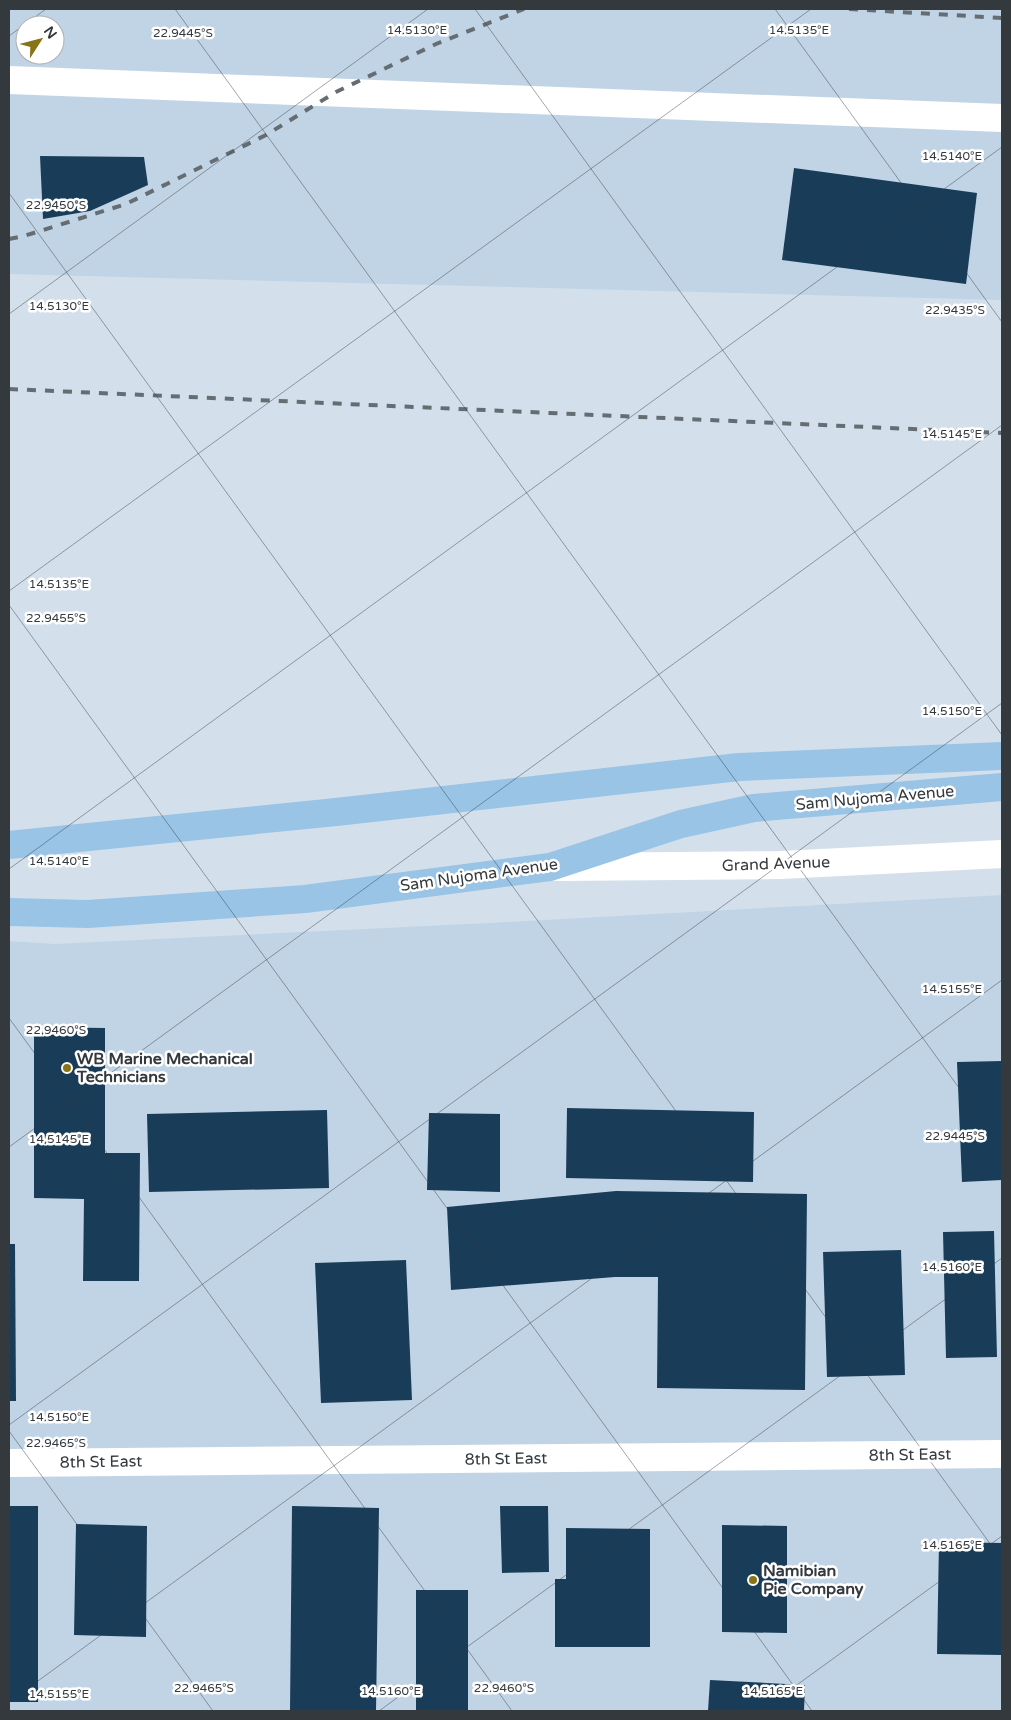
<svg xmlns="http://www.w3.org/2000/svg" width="1011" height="1720" font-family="'Varela Round',sans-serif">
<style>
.built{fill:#c1d4e5;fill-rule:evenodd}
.building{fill:#193d59}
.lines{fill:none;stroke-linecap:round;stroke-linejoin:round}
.minor{stroke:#fff;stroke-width:28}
.major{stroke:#99c4e6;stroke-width:28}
.rail{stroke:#656d73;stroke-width:4;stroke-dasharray:9 9;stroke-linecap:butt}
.ticks{fill:none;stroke:#34393d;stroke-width:1;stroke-opacity:0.45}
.poi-dot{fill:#887316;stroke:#fff;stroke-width:2}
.labels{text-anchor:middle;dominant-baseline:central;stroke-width:5;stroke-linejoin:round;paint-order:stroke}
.street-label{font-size:16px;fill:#34393d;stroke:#fff}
.poi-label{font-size:16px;font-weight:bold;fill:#34393d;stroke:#fff;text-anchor:start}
.ticks-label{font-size:12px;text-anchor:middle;fill:#34393d;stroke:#fff;stroke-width:5;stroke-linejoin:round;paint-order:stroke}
</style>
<rect width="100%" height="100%" fill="#d3e0ec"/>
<g class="built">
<path d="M9,9H1002V300L9,274ZM25,25H55V55H25Z"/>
<polygon points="1002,895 1002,1711 9,1711 9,941 55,944 489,923"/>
</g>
<g class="building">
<polygon points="40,156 144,157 148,185 90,211 43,219"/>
<polygon points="794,168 977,193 966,284 782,260"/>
<polygon points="34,1027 105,1028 105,1153 140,1153 139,1281 83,1281 84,1199 34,1198"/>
<polygon points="1002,1061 1002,1180 962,1182 957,1062"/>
<polygon points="567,1108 754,1112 753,1182 566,1178"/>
<polygon points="327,1110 329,1188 149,1192 147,1114"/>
<polygon points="429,1113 500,1114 500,1192 427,1190"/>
<polygon points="616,1191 807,1194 805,1390 657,1388 658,1277 615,1277 451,1290 447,1207"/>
<polygon points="994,1231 997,1357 946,1358 943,1232"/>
<polygon points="9,1244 15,1244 16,1401 9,1401"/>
<polygon points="901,1250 905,1375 827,1377 823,1252"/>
<polygon points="406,1260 412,1400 321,1403 315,1263"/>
<rect x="9" y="1506" width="29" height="196"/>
<polygon points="292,1506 379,1508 376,1711 290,1711"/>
<polygon points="500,1506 548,1506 549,1572 502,1573"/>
<polygon points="76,1524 147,1526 146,1637 74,1635"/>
<polygon points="722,1525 787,1526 787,1633 722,1632"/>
<polygon points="566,1528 650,1529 650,1647 555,1647 555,1579 566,1579"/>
<polygon points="939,1542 1002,1543 1002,1655 937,1654"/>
<rect x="416" y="1590" width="52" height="121"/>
<polygon points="710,1680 805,1685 804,1711 708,1711"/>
</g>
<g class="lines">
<g class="minor">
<polyline points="9,80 1002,118"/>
<polyline points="557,867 781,865 1002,854"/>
<polyline points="9,1463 1002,1454"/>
</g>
<g class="major">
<polyline points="9,845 336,812 739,767 1002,756"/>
<polyline points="9,912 88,914 305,899 550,867 681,824 754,808 1002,787"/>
</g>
<g class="rail">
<polyline points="849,9 1002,18"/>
<polyline points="9,239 24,236 126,204 266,135 336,92 436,44 524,9"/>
<polyline points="9,389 1002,433"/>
</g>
</g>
<path class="ticks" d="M175,9L1002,1147M475,9L1002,735M775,9L1002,322M9,36L46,9M9,193L1002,1560M9,314L428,9M9,591L811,9M9,605L812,1711M9,869L1002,147M9,1018L512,1711M9,1147L1002,425M9,1425L1002,703M9,1431L213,1711M9,1702L1002,980M379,1711L1002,1258M761,1711L1002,1536"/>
<g class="poi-dot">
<circle cx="67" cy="1068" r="5"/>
<circle cx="753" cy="1580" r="5"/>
</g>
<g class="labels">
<g class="street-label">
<text transform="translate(875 798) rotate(-5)">Sam Nujoma Avenue</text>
<text transform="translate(776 864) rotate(-2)">Grand Avenue</text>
<text transform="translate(479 875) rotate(-8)">Sam Nujoma Avenue</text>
<text transform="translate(910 1455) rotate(-1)">8th St East</text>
<text transform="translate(506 1459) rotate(-1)">8th St East</text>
<text transform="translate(101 1462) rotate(-1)">8th St East</text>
</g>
<g class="poi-label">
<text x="77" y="1059">WB Marine Mechanical<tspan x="77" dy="18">Technicians</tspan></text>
<text x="763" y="1571">Namibian<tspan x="763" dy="18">Pie Company</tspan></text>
</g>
</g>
<g class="ticks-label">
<text x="799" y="34">14.5135°E</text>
<text x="417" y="34">14.5130°E</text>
<text x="183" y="37">22.9445°S</text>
<text x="952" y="160">14.5140°E</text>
<text x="56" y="209">22.9450°S</text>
<text x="59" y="310">14.5130°E</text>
<text x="955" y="314">22.9435°S</text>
<text x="952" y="438">14.5145°E</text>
<text x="59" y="588">14.5135°E</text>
<text x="56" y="622">22.9455°S</text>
<text x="952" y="715">14.5150°E</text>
<text x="59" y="865">14.5140°E</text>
<text x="952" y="993">14.5155°E</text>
<text x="56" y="1034">22.9460°S</text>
<text x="955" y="1140">22.9445°S</text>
<text x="59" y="1143">14.5145°E</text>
<text x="952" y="1271">14.5160°E</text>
<text x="59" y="1421">14.5150°E</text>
<text x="56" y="1447">22.9465°S</text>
<text x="952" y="1549">14.5165°E</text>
<text x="204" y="1692">22.9465°S</text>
<text x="504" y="1692">22.9460°S</text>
<text x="391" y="1695">14.5160°E</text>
<text x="773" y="1695">14.5165°E</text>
<text x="59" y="1698">14.5155°E</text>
</g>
<rect width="1011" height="1720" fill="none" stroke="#34393d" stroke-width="20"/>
<g transform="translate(40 40) rotate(54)"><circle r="24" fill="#ffffff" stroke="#aeb0b1"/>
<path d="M0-4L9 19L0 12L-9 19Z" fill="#887316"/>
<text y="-8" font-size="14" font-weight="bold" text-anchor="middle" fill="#34393d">N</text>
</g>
</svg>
